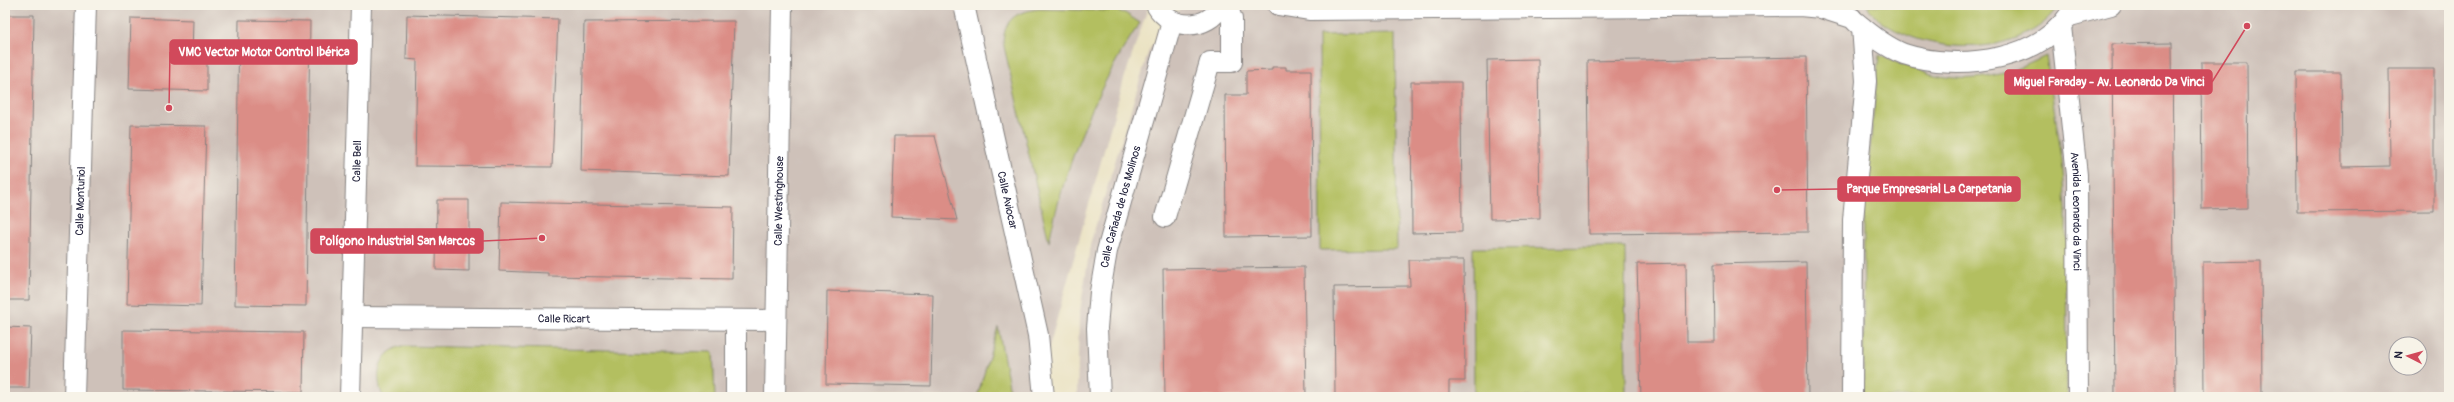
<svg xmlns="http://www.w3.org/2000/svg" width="2454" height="402" font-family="Pangolin,sans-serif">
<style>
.industrial{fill:#cec1b9;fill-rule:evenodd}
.green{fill:#b3bf60;stroke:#6a704e}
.building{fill:#db8d86}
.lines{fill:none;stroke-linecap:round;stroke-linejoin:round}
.minor-casing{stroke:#868280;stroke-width:22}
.minor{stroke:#fff;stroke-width:20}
.labels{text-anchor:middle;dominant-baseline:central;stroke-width:3;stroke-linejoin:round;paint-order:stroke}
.street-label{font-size:11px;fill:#22223b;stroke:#f7f3e8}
.leader{fill:none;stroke:#d1495b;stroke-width:1.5}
.callout-dot{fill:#d1495b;stroke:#f7f3e8;stroke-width:1.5}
.callout{fill:#d1495b;stroke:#d1495b;stroke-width:1.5}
.callout-label{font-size:12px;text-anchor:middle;font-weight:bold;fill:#fff}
</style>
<rect width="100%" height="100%" fill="#f7f3e8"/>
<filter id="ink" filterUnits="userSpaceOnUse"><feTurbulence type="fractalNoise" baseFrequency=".025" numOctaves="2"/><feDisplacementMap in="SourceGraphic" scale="8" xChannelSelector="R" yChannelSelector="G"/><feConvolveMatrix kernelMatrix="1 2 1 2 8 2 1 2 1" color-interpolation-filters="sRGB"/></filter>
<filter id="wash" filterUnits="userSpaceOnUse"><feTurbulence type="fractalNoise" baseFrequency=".012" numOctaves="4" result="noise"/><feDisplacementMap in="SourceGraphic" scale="16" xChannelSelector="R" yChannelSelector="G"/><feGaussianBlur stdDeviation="0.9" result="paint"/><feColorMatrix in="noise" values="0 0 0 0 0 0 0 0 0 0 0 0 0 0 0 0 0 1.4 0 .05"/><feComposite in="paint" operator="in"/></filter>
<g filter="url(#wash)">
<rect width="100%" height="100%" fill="#ebe3c4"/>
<g class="industrial">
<polygon points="5,5 1149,5 1124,79 1035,397 5,397"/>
<path d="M1182,5H2449V397H1077L1079,318L1091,241L1149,50ZM2396,344H2420V368H2396Z"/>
</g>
<g class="green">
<path d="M1867,5H2060C2028,53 1950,55 1902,33C1888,27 1874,19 1867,5Z"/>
<path d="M1039,9L1117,11L1125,13L1140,23C1098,83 1063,170 1049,242L1003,42C1005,18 1016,12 1039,9Z"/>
<polygon points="1395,34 1397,249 1320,250 1319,35"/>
<path d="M1879,55C1943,84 1981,88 2046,56L2062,159L2066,208L2067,397H1863L1864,211Z"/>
<polygon points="1625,247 1626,397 1474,397 1473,248"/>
<polygon points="998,327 1011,397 977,397"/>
<path d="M402,346L713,352L715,397H383C374,375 378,353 402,346Z"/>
</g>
<g id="blocks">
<g class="building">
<polygon points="5,15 34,15 29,300 5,300"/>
<polygon points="407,15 558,19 552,167 415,166 417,60 406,59"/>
<polygon points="131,18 193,20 192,57 207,57 207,91 129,89"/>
<polygon points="239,20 310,21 306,306 235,305"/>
<polygon points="734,21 729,176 581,171 584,22"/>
<polygon points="2172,43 2175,397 2115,397 2112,44"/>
<polygon points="1806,57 1808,232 1589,234 1587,61"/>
<polygon points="1538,59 1540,218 1490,219 1487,60"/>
<polygon points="2201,62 2247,62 2248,208 2202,209"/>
<polygon points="1272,67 1286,67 1286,70 1311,70 1312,236 1226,237 1225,95 1246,95 1246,71 1272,70"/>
<polygon points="2389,69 2434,69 2434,211 2297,212 2296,72 2341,72 2342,167 2390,166"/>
<polygon points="1411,82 1461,82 1462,232 1412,233"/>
<polygon points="131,125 206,126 201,306 127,304"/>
<polygon points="894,136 935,136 957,220 891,217"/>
<polygon points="437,200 469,200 469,271 436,270"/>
<polygon points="501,202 733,207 732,279 548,276 548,273 499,271"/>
<polygon points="1409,260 1464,260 1465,381 1449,381 1449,397 1335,397 1334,287 1410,286"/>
<polygon points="2261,261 2262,397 2204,397 2203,262"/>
<polygon points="1806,262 1808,397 1641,397 1637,264 1686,263 1687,342 1715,342 1714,264"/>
<polygon points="1304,267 1306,397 1165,397 1163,269"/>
<polygon points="827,291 933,294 931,386 826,384"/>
<polygon points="5,327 31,328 29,388 5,388"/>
<polygon points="123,330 304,332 303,392 123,390"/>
</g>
</g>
</g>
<g filter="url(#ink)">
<use href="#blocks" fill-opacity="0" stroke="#868280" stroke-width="1"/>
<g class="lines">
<g class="minor-casing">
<g id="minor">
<path id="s1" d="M964,5L1038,335L1044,397"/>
<path d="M1156,5C1171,31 1207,31 1222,5"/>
<polyline points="1278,5 1309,10 1800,6 1821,8 1852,18"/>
<polyline points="2070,16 2111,5"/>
<path d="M1856,22C1871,35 1886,47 1904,54C1958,72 2048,61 2075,5"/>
<path id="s2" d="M2061,26L2077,175L2078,397"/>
<polyline points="1165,217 1210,62 1232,62 1232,19 1227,5"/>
<path id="s3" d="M353,317L776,320"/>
<path id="s4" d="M74,397L86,5"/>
<path id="s5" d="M350,397L361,5"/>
<polyline points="736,397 736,320"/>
<path id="s6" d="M775,397L782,5"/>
<path id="s7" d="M1100,397L1097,328L1100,292L1107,251L1172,22"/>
<polyline points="1852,397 1853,220 1866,81 1862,27"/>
</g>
</g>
<use href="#minor" class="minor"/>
</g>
</g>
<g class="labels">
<g class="street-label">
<text stroke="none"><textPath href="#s5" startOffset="236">Calle Bell</textPath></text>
<text stroke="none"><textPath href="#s1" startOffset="200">Calle Aviocar</textPath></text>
<text stroke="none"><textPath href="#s4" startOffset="196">Calle Monturiol</textPath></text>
<text stroke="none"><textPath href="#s6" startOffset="196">Calle Westinghouse</textPath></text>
<text stroke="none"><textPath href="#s7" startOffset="193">Calle Cañada de los Molinos</textPath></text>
<text stroke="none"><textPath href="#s2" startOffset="186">Avenida Leonardo da Vinci</textPath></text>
<text stroke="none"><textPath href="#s3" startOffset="211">Calle Ricart</textPath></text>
</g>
</g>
<path class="leader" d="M169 108L170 52M2247 26L2212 82M1777 190L1838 189M542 238L483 241"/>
<g class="callout-dot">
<circle cx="169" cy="108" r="4"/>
<circle cx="2247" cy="26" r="4"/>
<circle cx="1777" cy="190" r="4"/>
<circle cx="542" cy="238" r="4"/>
</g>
<g class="callout">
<rect x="170" y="40" width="187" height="24" rx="4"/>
<rect x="2005" y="70" width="207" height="24" rx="4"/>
<rect x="1838" y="177" width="182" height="24" rx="4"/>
<rect x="311" y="229" width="172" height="24" rx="4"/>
</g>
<g class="callout-label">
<text x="264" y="56">VMC Vector Motor Control Ibérica</text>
<text x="2109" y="86">Miguel Faraday - Av. Leonardo Da Vinci</text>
<text x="1929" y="193">Parque Empresarial La Carpetania</text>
<text x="397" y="245">Polígono Industrial San Marcos</text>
</g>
<rect width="2454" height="402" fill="none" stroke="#f7f3e8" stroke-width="20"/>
<g transform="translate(2408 356) rotate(276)"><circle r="19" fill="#f7f3e8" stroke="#a29fa3"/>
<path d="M0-3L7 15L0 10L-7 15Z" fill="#d1495b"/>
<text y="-6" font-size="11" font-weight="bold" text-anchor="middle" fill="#22223b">N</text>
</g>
</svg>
